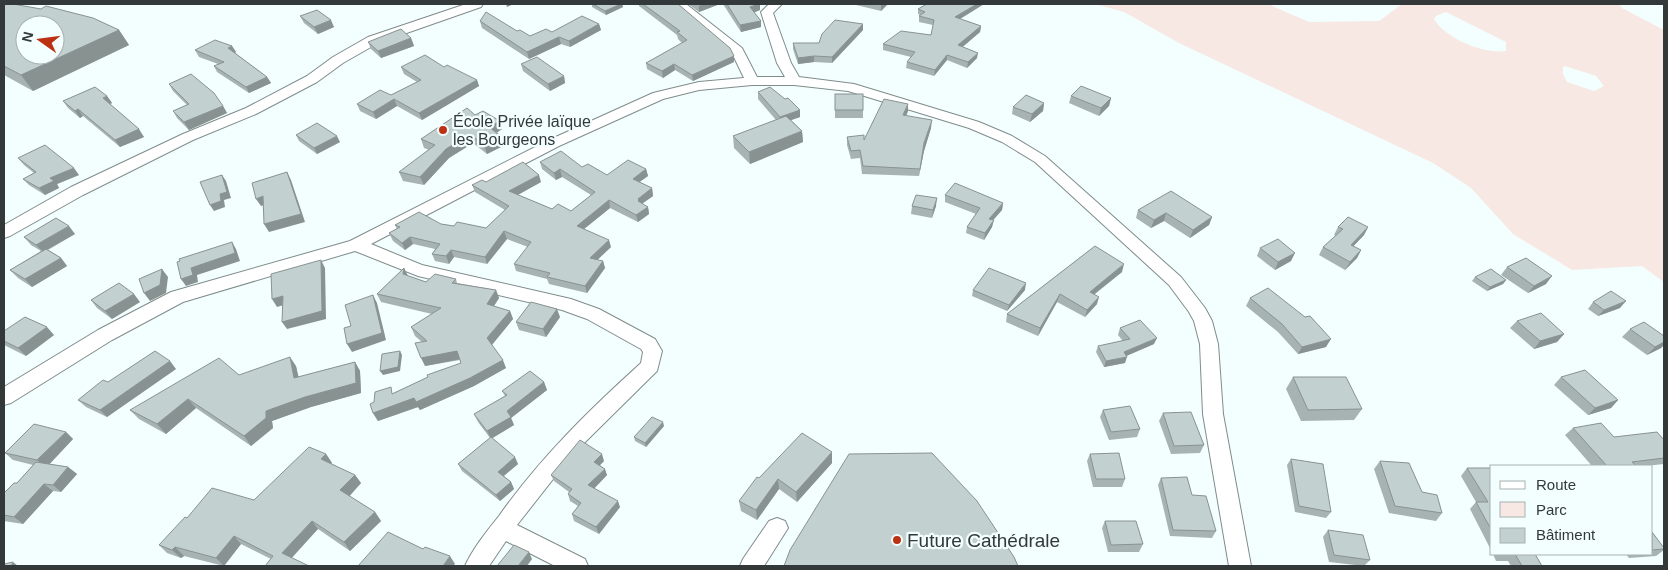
<svg xmlns="http://www.w3.org/2000/svg" width="1668" height="570" font-family="Arial,sans-serif">
<style>
.green{fill:#f7e8e4;fill-rule:evenodd}
.lines{fill:none;stroke-linecap:round;stroke-linejoin:round}
.minor-casing{stroke:#7f8c8b;stroke-width:2}
.minor{fill:#fff;fill-rule:evenodd}
.wall{fill:#a7b3b2}
.shaded-wall{fill:#889291}
.building{fill:#c2d0cf;stroke:#889291;fill-rule:evenodd}
.poi-dot{fill:#bc3114;stroke:#f3fffe;stroke-width:2}
.labels{text-anchor:middle;dominant-baseline:central;stroke-width:4.5;stroke-linejoin:round;paint-order:stroke}
.poi-label{font-size:16px;fill:#333939;stroke:#f3fffe;text-anchor:start}
.near-poi-label{font-size:19px;fill:#333939;stroke:#f3fffe;text-anchor:start}
</style>
<rect width="100%" height="100%" fill="#f3fffe"/>
<path class="green" d="M1095,4H1273L1272,6L1309,22L1379,21L1402,4H1619L1622,8L1664,30V282L1642,266L1572,270L1513,234L1471,188L1433,163L1179,43L1124,12ZM1446,12L1506,42V51C1483,54 1446,39 1434,19L1436,16ZM1565,66L1596,76L1604,86L1594,91L1567,82L1563,74V67Z"/>
<g class="lines">
<g class="minor-casing">
<g id="minor">
<polygon points="466,4 483,4 481,7 378,43 343,63 317,82 256,114 193,140 83,195 10,236 4,238 4,225 71,187 183,134 246,108 307,76 333,57 368,37"/>
<path d="M673,4H686L742,48L757,77H785L777,63L761,12L769,4H782L773,13L791,63L799,77L854,84L979,122L1012,136L1045,156L1181,277L1205,308L1212,321L1218,344L1223,414L1251,566H1229L1203,414L1200,344L1194,321L1189,312L1169,285L1035,162L1002,142L969,128L848,91L794,85H752L699,90L663,99L559,146L371,244L422,265L571,299L599,309L655,339L662,351L657,371L572,455L517,525L585,559L588,566H555L506,541L489,566H465C473,548 487,531 499,516C540,458 589,410 641,363L643,352L641,349L587,319L562,310L418,276L355,251L183,302L112,340L11,403L4,405V387L98,330L171,292L350,241L549,140L653,93L699,82L744,78L732,53Z"/>
<polygon points="777,518 785,521 788,528 764,566 740,566 743,559 769,521"/>
</g>
</g>
<use href="#minor" class="minor"/>
</g>
<g class="wall">
<polygon points="4,4 19,4 19,5 119,30 129,45 33,91 4,75"/>
<polygon points="592,4 622,4 623,7 606,15 592,7"/>
<polygon points="639,4 678,4 734,56 734,62 693,81 675,70 663,78 647,69 646,63 682,43 678,39 677,35 639,6"/>
<polygon points="688,4 720,4 699,12"/>
<polygon points="723,4 760,4 760,10 754,12 761,21 761,27 741,32"/>
<polygon points="856,4 888,4 881,11 856,5"/>
<polygon points="984,4 960,19 981,26 980,32 962,47 977,58 967,68 947,60 934,76 906,68 907,62 911,57 883,50 883,44 931,35 933,25 919,22 919,16 920,15 918,14 918,9"/>
<polygon points="300,16 334,27 318,34 304,23"/>
<polygon points="480,21 517,31 530,36 599,24 601,30 570,47 561,44 529,59 482,28"/>
<polygon points="863,30 832,63 814,62 798,64 793,49 793,43 819,43"/>
<polygon points="411,38 414,46 381,58 371,49 368,42"/>
<polygon points="232,46 236,52 235,53 267,77 271,83 249,93 217,72 214,66 218,64 199,57 195,50"/>
<polygon points="521,64 564,76 565,83 550,91 523,71"/>
<polygon points="401,67 444,67 477,80 479,86 422,120 397,106 376,119 360,111 357,104 391,95 417,82 404,74"/>
<polygon points="169,84 223,106 227,113 189,130 177,118 173,111 187,105 173,91"/>
<polygon points="758,92 800,110 800,117 791,120 802,131 803,142 750,164 734,148 733,136 776,120 758,99"/>
<polygon points="835,94 863,110 863,118 835,118"/>
<polygon points="107,96 112,103 110,104 144,137 120,147 83,116 80,118 68,108 63,101"/>
<polygon points="1071,96 1111,98 1109,106 1099,116 1069,103"/>
<polygon points="1044,103 1043,111 1030,122 1012,114 1013,107"/>
<polygon points="908,104 908,111 906,116 931,128 924,151 919,176 862,174 860,158 851,159 847,145 847,137 864,140"/>
<polygon points="475,115 500,121 502,129 497,133 502,137 505,145 487,154 473,143 449,158 424,185 403,181 399,172 429,150 424,148 421,139"/>
<polygon points="296,135 340,142 317,154 299,141"/>
<polygon points="18,158 79,175 57,184 59,188 45,195 29,185 23,179 34,173 24,165"/>
<polygon points="540,162 582,167 607,175 646,169 648,176 639,182 652,188 653,196 642,204 648,207 649,214 638,222 610,208 584,229 611,247 597,260 603,261 605,268 587,293 549,284 547,279 516,271 514,264 528,247 507,239 487,264 454,257 449,264 435,261 432,254 435,249 413,244 405,250 393,241 389,233 397,229 395,225 441,224 454,226 486,228 505,210 475,192 472,185 486,182 541,182 518,195 552,209 571,211 591,195 562,177 556,180 542,169"/>
<polygon points="945,195 1003,203 1002,210 993,220 992,227 984,240 966,233 967,227 976,214 945,202"/>
<polygon points="912,206 936,206 932,218 911,214"/>
<polygon points="1138,210 1212,217 1209,225 1190,238 1164,221 1151,228 1136,218"/>
<polygon points="1338,227 1368,227 1364,235 1353,246 1361,250 1357,258 1345,270 1319,255 1323,247 1336,236 1334,235"/>
<polygon points="75,234 48,250 61,258 67,266 32,287 18,278 10,270 41,251 31,245 24,237"/>
<polygon points="1095,246 1122,272 1095,294 1097,304 1085,317 1057,302 1038,336 1006,322 1007,314"/>
<polygon points="1260,248 1291,261 1275,270 1257,256"/>
<polygon points="1507,267 1546,284 1528,293 1501,275"/>
<polygon points="404,268 408,276 426,282 456,279 457,283 496,290 499,298 494,306 510,311 513,319 492,345 506,368 474,386 420,410 418,407 378,421 373,413 394,393 461,363 460,360 425,366 422,342 415,336 411,327 432,314 381,302 377,294"/>
<polygon points="1475,277 1506,280 1503,284 1487,291 1472,281"/>
<polygon points="973,290 1025,290 1007,311 972,296"/>
<polygon points="1250,298 1326,347 1298,354 1278,332 1246,306"/>
<polygon points="91,300 140,302 112,319 97,308"/>
<polygon points="1593,302 1620,308 1598,316 1588,309"/>
<polygon points="560,317 546,337 519,330 516,322"/>
<polygon points="1517,321 1564,334 1557,342 1534,349 1510,328"/>
<polygon points="1120,328 1154,344 1126,356 1125,363 1104,367 1096,352 1098,346 1123,341 1118,335"/>
<polygon points="1630,329 1664,336 1664,345 1661,348 1647,355 1622,337"/>
<polygon points="4,331 54,335 26,356 4,345"/>
<polygon points="355,362 360,371 361,393 311,407 272,421 273,428 251,446 196,408 166,434 139,419 130,410 239,375 296,366 298,377"/>
<polygon points="176,369 107,417 86,407 78,400"/>
<polygon points="1293,377 1362,409 1354,420 1301,421 1286,389"/>
<polygon points="1561,377 1618,400 1611,408 1588,415 1554,385"/>
<polygon points="544,382 547,390 511,418 514,425 492,438 518,464 504,476 511,482 514,489 500,501 462,471 458,464 490,438 478,422 474,414 505,396 502,391"/>
<polygon points="1103,410 1140,429 1137,437 1109,440 1100,417"/>
<polygon points="1163,413 1204,445 1200,453 1171,454 1159,421"/>
<polygon points="664,426 646,447 635,441 634,437"/>
<polygon points="1573,428 1614,437 1664,440 1664,464 1645,466 1592,466 1565,435"/>
<polygon points="66,432 73,439 49,464 68,467 77,474 61,492 53,491 23,524 4,521 4,493 17,483 33,465 13,460 5,453"/>
<polygon points="832,452 832,463 797,502 779,489 757,520 741,511 739,501 759,478"/>
<polygon points="326,454 332,463 331,464 355,475 361,483 349,496 375,512 381,521 350,551 318,529 271,559 241,544 224,566 184,556 181,558 167,553 159,545 187,518 254,500"/>
<polygon points="1090,454 1125,479 1122,487 1093,487 1087,461"/>
<polygon points="1291,459 1331,512 1326,518 1295,512 1287,465"/>
<polygon points="604,461 600,465 607,475 594,488 620,507 599,534 574,521 572,514 578,506 570,501 568,494 569,492 554,481 551,475"/>
<polygon points="1380,461 1422,492 1442,513 1436,521 1389,513 1374,469"/>
<polygon points="1467,468 1492,471 1492,552 1470,509 1476,502 1461,476"/>
<polygon points="1161,478 1192,495 1216,531 1212,538 1170,536 1158,485"/>
<polygon points="1105,521 1143,544 1139,552 1108,552 1102,528"/>
<polygon points="1328,530 1370,560 1364,566 1329,562 1323,537"/>
<polygon points="1652,532 1664,548 1664,550 1656,556 1629,558 1626,554 1652,554"/>
<polygon points="1493,554 1535,554 1542,566 1511,566 1508,561 1496,561"/>
</g>
<g class="shaded-wall">
<polygon points="506,4 514,4 507,7"/>
<polygon points="621,4 622,4 623,7 606,15 605,11"/>
<polygon points="703,4 720,4 699,12 699,6"/>
<polygon points="760,4 760,10 751,14 750,7"/>
<polygon points="882,4 888,4 881,11 881,5"/>
<polygon points="977,4 984,4 955,22 955,17"/>
<polygon points="331,20 334,27 318,34 314,27"/>
<polygon points="761,21 761,27 741,32 740,25"/>
<polygon points="599,24 601,30 570,47 569,41"/>
<polygon points="863,24 863,30 832,63 832,57"/>
<polygon points="981,26 980,32 958,51 958,45"/>
<polygon points="119,30 129,45 33,91 21,75"/>
<polygon points="559,37 561,44 529,59 527,52"/>
<polygon points="411,38 414,46 381,58 378,51"/>
<polygon points="232,46 236,52 232,55 228,48"/>
<polygon points="978,53 977,58 967,68 968,62"/>
<polygon points="947,55 947,60 934,76 935,70"/>
<polygon points="734,56 734,62 693,81 692,75"/>
<polygon points="814,56 814,62 798,64 798,58"/>
<polygon points="674,64 675,70 663,78 662,71"/>
<polygon points="564,76 565,83 550,91 548,84"/>
<polygon points="267,77 271,83 249,93 246,87"/>
<polygon points="477,80 479,86 422,120 419,113"/>
<polygon points="107,96 112,103 108,105 103,98"/>
<polygon points="1111,98 1109,106 1099,116 1101,108"/>
<polygon points="394,99 397,106 376,119 373,112"/>
<polygon points="1044,103 1043,111 1030,122 1032,114"/>
<polygon points="908,104 908,111 903,123 903,115"/>
<polygon points="223,106 227,113 189,130 184,122"/>
<polygon points="78,109 83,116 80,118 75,111"/>
<polygon points="800,110 800,117 780,124 780,117"/>
<polygon points="932,120 931,128 924,151 919,176 924,143"/>
<polygon points="500,121 502,129 492,135 489,127"/>
<polygon points="139,129 144,137 120,147 115,140"/>
<polygon points="802,131 803,142 750,164 749,152"/>
<polygon points="470,134 473,143 449,158 424,185 420,177 446,149"/>
<polygon points="337,136 340,142 317,154 314,148"/>
<polygon points="502,137 505,145 487,154 484,145"/>
<polygon points="74,168 79,175 57,184 59,188 45,195 39,188 50,178"/>
<polygon points="560,169 562,177 556,180 554,173"/>
<polygon points="646,169 648,176 634,186 633,179"/>
<polygon points="287,172 291,180 305,222 269,232 264,224"/>
<polygon points="222,175 226,181 231,198 224,200 225,207 214,211 210,205"/>
<polygon points="539,175 541,182 512,198 509,191"/>
<polygon points="652,188 653,196 640,205 639,208 638,199"/>
<polygon points="263,196 268,204 261,206 256,199"/>
<polygon points="937,198 936,206 932,218 933,210"/>
<polygon points="609,200 610,208 579,233 577,226"/>
<polygon points="1003,203 1002,210 988,226 989,219"/>
<polygon points="648,207 649,214 638,222 636,215"/>
<polygon points="1166,213 1164,221 1151,228 1154,220"/>
<polygon points="1212,217 1209,225 1190,238 1193,230"/>
<polygon points="994,220 992,227 984,240 985,233"/>
<polygon points="69,226 75,234 43,252 36,245"/>
<polygon points="1368,227 1364,235 1347,253 1351,245"/>
<polygon points="504,231 507,239 487,264 485,257"/>
<polygon points="410,237 413,244 405,250 402,243"/>
<polygon points="609,240 611,247 592,265 590,258"/>
<polygon points="232,242 236,249 240,261 197,275 198,282 186,286 181,279 191,268"/>
<polygon points="451,250 454,257 449,264 446,256"/>
<polygon points="1361,250 1357,258 1345,270 1350,262"/>
<polygon points="1295,253 1291,261 1275,270 1278,262"/>
<polygon points="61,258 67,266 32,287 25,279"/>
<polygon points="321,260 325,268 326,319 287,329 282,322"/>
<polygon points="603,261 605,268 587,293 585,286"/>
<polygon points="1124,264 1122,272 1088,299 1090,292"/>
<polygon points="404,268 408,276 403,274"/>
<polygon points="162,269 168,277 166,293 150,301 144,293"/>
<polygon points="1552,276 1546,284 1528,293 1534,286"/>
<polygon points="1506,280 1503,284 1487,291 1490,287"/>
<polygon points="1026,283 1025,290 1007,311 1009,305"/>
<polygon points="496,290 499,298 490,312 487,304"/>
<polygon points="134,294 140,302 112,319 105,311"/>
<polygon points="1060,294 1057,302 1038,336 1040,328"/>
<polygon points="373,295 377,303 386,340 352,352 347,344"/>
<polygon points="283,296 287,304 277,307 272,299"/>
<polygon points="1099,297 1097,304 1085,317 1087,310"/>
<polygon points="1626,301 1620,308 1598,316 1604,310"/>
<polygon points="557,309 560,317 546,337 543,329"/>
<polygon points="510,311 513,319 490,347 487,338"/>
<polygon points="47,327 54,335 26,356 18,348"/>
<polygon points="1564,334 1557,342 1534,349 1540,341"/>
<polygon points="1157,338 1154,344 1124,357 1127,357 1125,363 1104,367 1106,361 1124,352"/>
<polygon points="1331,339 1326,347 1298,354 1302,347"/>
<polygon points="1664,342 1664,345 1661,348 1647,355 1655,347"/>
<polygon points="400,351 402,355 400,371 383,375 380,371"/>
<polygon points="457,351 461,359 425,366 421,358"/>
<polygon points="290,357 296,366 301,387 294,378"/>
<polygon points="503,360 506,368 474,386 420,410 418,407 378,421 373,413 414,398"/>
<polygon points="170,361 176,369 107,417 100,410"/>
<polygon points="355,362 360,371 361,393 311,407 272,421 273,428 251,446 244,436 266,411"/>
<polygon points="544,382 547,390 511,418 514,425 491,439 487,431 507,411"/>
<polygon points="188,399 196,408 166,434 157,424"/>
<polygon points="1618,400 1611,408 1588,415 1595,408"/>
<polygon points="663,422 664,426 646,447 645,443"/>
<polygon points="66,432 73,439 46,468 37,460"/>
<polygon points="832,452 832,463 797,502 796,492"/>
<polygon points="326,454 332,463 327,468 321,459"/>
<polygon points="602,454 604,461 596,469 594,462"/>
<polygon points="515,457 518,464 501,478 498,472"/>
<polygon points="68,467 77,474 61,492 53,485"/>
<polygon points="605,469 607,475 591,492 588,485"/>
<polygon points="355,475 361,483 347,499 340,490"/>
<polygon points="778,479 779,489 757,520 756,510"/>
<polygon points="511,482 514,489 500,501 496,495"/>
<polygon points="44,484 53,491 23,524 14,517"/>
<polygon points="618,501 620,507 599,534 596,527"/>
<polygon points="375,512 381,521 350,551 344,542"/>
<polygon points="312,521 318,529 289,561 282,553"/>
<polygon points="234,536 241,544 224,566 216,558"/>
<polygon points="175,547 184,556 181,558 172,550"/>
<polygon points="529,552 532,559 527,566 518,566"/>
<polygon points="450,556 455,564 453,566 443,566"/>
<polygon points="13,562 18,566 11,566"/>
</g>
<g class="building">
<path d="M4,4H13L41,9L46,6L93,18L119,30L21,75L4,66ZM25,25H55V55H25Z"/>
<polygon points="593,4 621,4 605,11"/>
<polygon points="643,4 678,4 730,48 734,56 692,75 674,64 662,71 646,63 687,40 677,32 680,31"/>
<polygon points="727,4 759,4 750,7 761,21 740,25"/>
<polygon points="927,4 977,4 955,17 981,26 958,45 978,53 968,62 947,55 935,70 907,62 915,52 883,44 901,31 931,35 934,20 919,16 925,12 918,9"/>
<polygon points="317,10 331,20 314,27 300,16"/>
<polygon points="486,12 517,31 520,30 530,36 546,29 552,32 582,16 599,24 569,41 559,37 527,52 480,21"/>
<polygon points="835,20 863,24 832,57 814,56 798,58 793,43 819,43 822,34"/>
<polygon points="401,29 411,38 378,51 368,42"/>
<polygon points="215,40 232,46 228,48 267,77 246,87 214,66 224,62 195,50"/>
<polygon points="425,55 444,67 447,65 477,80 419,113 394,99 373,112 357,104 380,90 391,95 421,80 401,67"/>
<polygon points="537,57 564,76 548,84 521,64"/>
<polygon points="191,74 214,93 223,106 184,122 173,111 189,104 169,84"/>
<polygon points="1081,86 1111,98 1101,108 1071,96"/>
<polygon points="95,87 107,96 103,98 139,129 115,140 78,109 75,111 63,101"/>
<polygon points="770,87 785,99 788,98 800,110 780,117 758,92"/>
<rect x="835" y="94" width="28" height="16"/>
<polygon points="1026,95 1044,103 1032,114 1013,107"/>
<polygon points="884,99 908,104 903,115 932,120 924,143 920,169 863,166 860,150 851,151 847,137 864,135 864,140"/>
<polygon points="467,108 475,115 483,111 500,121 489,127 502,137 484,145 470,134 446,149 420,177 399,172 435,145 421,139"/>
<polygon points="786,116 802,131 749,152 733,136"/>
<polygon points="317,123 337,136 314,148 296,135"/>
<polygon points="45,145 74,168 50,178 54,181 39,188 23,179 36,172 18,158"/>
<polygon points="561,151 582,167 588,164 607,175 628,160 646,169 633,179 652,188 638,199 639,200 638,201 648,207 636,215 609,200 577,226 609,240 590,258 603,261 585,286 547,277 550,273 514,264 531,242 504,231 485,257 451,250 446,256 432,254 440,244 410,237 402,243 389,233 400,227 395,225 419,212 441,224 454,226 457,222 486,228 509,206 472,185 482,180 486,182 523,162 539,175 509,191 552,209 558,204 571,211 595,192 560,169 554,173 540,162"/>
<polygon points="287,172 301,214 264,224 263,196 256,199 252,183"/>
<polygon points="222,175 227,192 220,194 221,201 210,205 200,182"/>
<polygon points="955,183 1003,203 989,219 994,220 985,233 967,227 980,208 945,195"/>
<polygon points="1171,191 1212,217 1193,230 1166,213 1154,220 1138,210"/>
<polygon points="916,195 937,198 933,210 912,206"/>
<polygon points="1348,217 1368,227 1351,245 1361,250 1350,262 1323,247 1343,229 1338,227"/>
<polygon points="56,218 69,226 36,245 24,237"/>
<polygon points="1278,239 1295,253 1278,262 1260,248"/>
<polygon points="232,242 235,253 191,268 193,275 181,279 177,262 180,261 179,259"/>
<polygon points="1095,246 1124,264 1090,292 1099,297 1087,310 1060,294 1040,328 1007,314"/>
<polygon points="46,249 61,258 25,279 10,270"/>
<polygon points="1526,258 1552,276 1534,286 1507,267"/>
<polygon points="321,260 322,311 282,322 283,296 272,299 271,274"/>
<polygon points="404,268 403,274 426,282 435,274 456,279 452,283 496,290 487,304 510,311 487,338 503,360 470,378 416,402 414,398 373,413 370,404 374,402 375,392 391,387 392,394 428,377 427,375 461,363 457,351 421,358 415,343 427,341 411,327 441,308 377,294"/>
<polygon points="989,268 1026,283 1009,305 973,290"/>
<polygon points="162,269 160,285 144,293 139,279"/>
<polygon points="1491,269 1506,280 1490,287 1475,277"/>
<polygon points="119,283 134,294 105,311 91,300"/>
<polygon points="1268,288 1305,317 1310,316 1331,339 1302,347 1282,324 1250,298"/>
<polygon points="1611,291 1626,301 1604,310 1593,302"/>
<polygon points="373,295 382,333 347,344 344,328 351,326 345,305"/>
<polygon points="531,302 557,309 543,329 516,322"/>
<polygon points="1541,313 1564,334 1540,341 1517,321"/>
<polygon points="25,317 47,327 18,348 4,341 4,331"/>
<polygon points="1140,320 1157,338 1124,352 1127,357 1106,361 1098,346 1130,339 1120,328"/>
<polygon points="1644,322 1664,336 1664,342 1655,347 1630,329"/>
<polygon points="155,351 170,361 100,410 78,400 103,380 108,382"/>
<polygon points="400,351 398,367 380,371 382,354"/>
<polygon points="290,357 294,378 355,362 356,383 305,397 266,411 266,418 244,436 188,399 157,424 130,410 219,358 239,375"/>
<polygon points="1585,370 1618,400 1595,408 1561,377"/>
<polygon points="530,371 544,382 507,411 511,417 487,431 474,414 507,395 502,391"/>
<polygon points="1293,377 1346,377 1362,409 1308,410"/>
<polygon points="1130,406 1140,429 1111,432 1103,410"/>
<polygon points="1191,412 1204,445 1174,446 1163,413"/>
<polygon points="652,417 663,422 645,443 634,437"/>
<polygon points="1601,423 1614,437 1657,432 1664,440 1664,458 1632,462 1636,466 1607,466 1573,428"/>
<polygon points="34,424 66,432 37,460 5,453"/>
<polygon points="802,433 832,452 796,492 778,479 756,510 739,501 757,477 759,478"/>
<polygon points="491,437 515,457 498,472 511,482 496,495 458,464"/>
<polygon points="580,440 602,454 594,462 605,469 588,485 618,501 596,527 572,514 581,503 568,494 572,489 551,475"/>
<polygon points="309,447 326,454 321,459 355,475 340,490 375,512 344,542 312,521 282,553 309,566 265,566 273,556 234,536 216,558 175,547 172,550 159,545 185,517 187,518 212,488 254,500"/>
<polygon points="932,453 977,501 1014,557 1018,566 784,566 790,550 849,454"/>
<polygon points="1119,453 1125,479 1096,479 1090,454"/>
<polygon points="1291,459 1323,464 1331,512 1299,506"/>
<polygon points="1380,461 1409,463 1422,492 1437,495 1442,513 1395,506"/>
<polygon points="36,462 68,467 53,485 44,484 14,517 4,515 4,493 14,483 17,483"/>
<polygon points="1467,468 1490,468 1492,471 1492,531 1476,502 1488,502"/>
<polygon points="1187,477 1192,495 1206,496 1216,531 1173,530 1161,478"/>
<polygon points="1105,521 1136,521 1143,544 1111,545"/>
<polygon points="1328,530 1363,535 1370,560 1334,555"/>
<polygon points="388,532 423,549 425,547 450,556 443,566 358,566"/>
<polygon points="1652,532 1664,548 1664,549 1652,550"/>
<polygon points="514,545 529,552 518,566 497,566"/>
<polygon points="1503,554 1535,554 1542,566 1522,566 1515,554"/>
<polygon points="13,562 11,566 4,566 4,564"/>
</g>
<g class="poi-dot">
<circle cx="443" cy="130" r="5"/>
<circle cx="897" cy="540" r="5"/>
</g>
<g class="labels">
<g class="poi-label">
<text x="453" y="121">École Privée laïque<tspan x="453" dy="18">les Bourgeons</tspan></text>
</g>
<g class="near-poi-label">
<text x="907" y="540">Future Cathédrale</text>
</g>
</g>
<rect width="1668" height="570" fill="none" stroke="#333939" stroke-width="10"/>
<rect x="1490" y="465" width="162" height="90" fill="#f3fffe" stroke="#a6b0af"/>
<rect x="1500" y="481" width="25" height="8" fill="#ffffff" stroke="#a6b0af"/>
<text x="1536" y="490" font-size="15" fill="#333939">Route</text>
<rect x="1500" y="502" width="25" height="15" fill="#f7e8e4" stroke="#a6b0af"/>
<text x="1536" y="515" font-size="15" fill="#333939">Parc</text>
<rect x="1500" y="528" width="25" height="15" fill="#c2d0cf" stroke="#a6b0af"/>
<text x="1536" y="540" font-size="15" fill="#333939">Bâtiment</text>
<g transform="translate(40 40) rotate(284)"><circle r="24" fill="#f3fffe" stroke="#a6b0af"/>
<path d="M0-4L9 19L0 12L-9 19Z" fill="#bc3114"/>
<text y="-8" font-size="14" font-weight="bold" text-anchor="middle" fill="#333939">N</text>
</g>
</svg>
